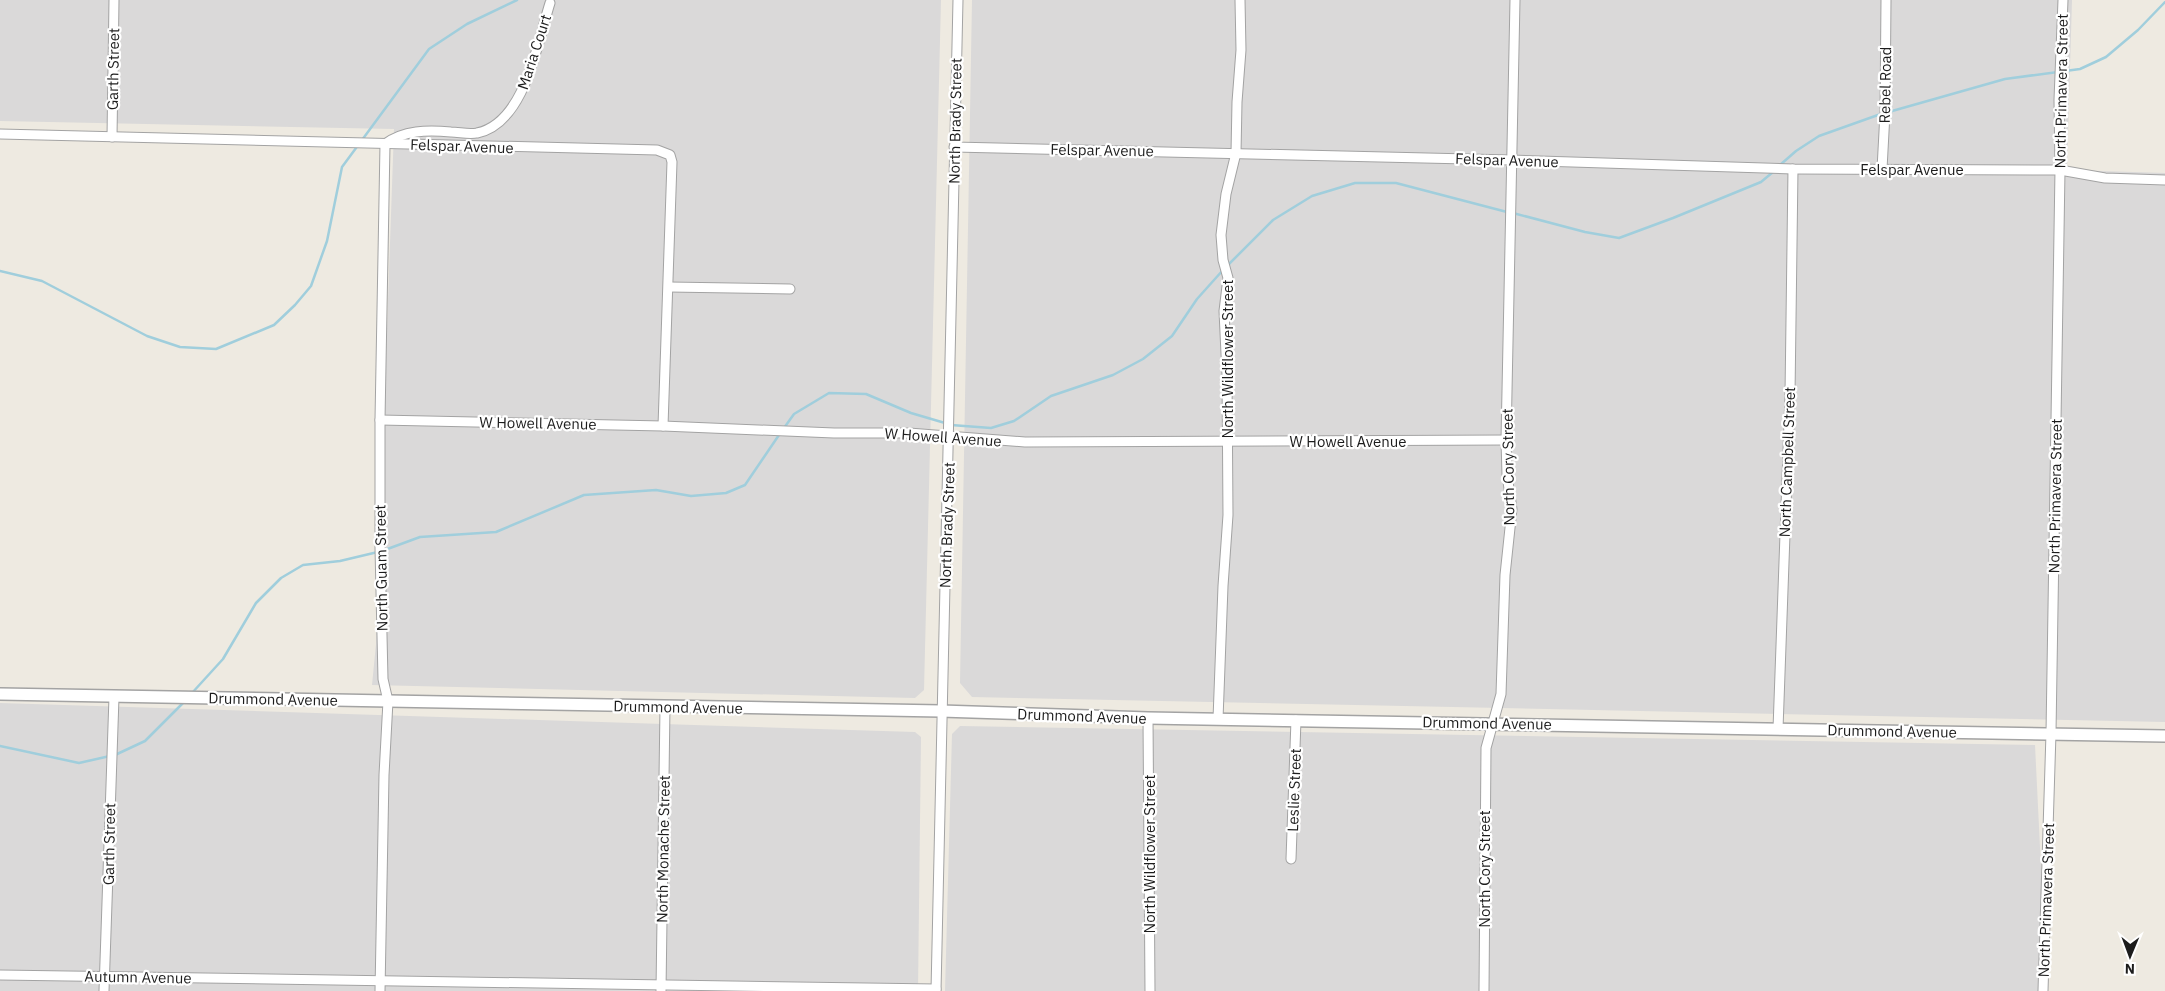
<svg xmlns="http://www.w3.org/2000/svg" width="2165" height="991" font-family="'IBM Plex Sans',sans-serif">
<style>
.residential{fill:#dad9d9}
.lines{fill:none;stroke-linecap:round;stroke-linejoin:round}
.stream{stroke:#a0cedc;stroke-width:2.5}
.minor-casing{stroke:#a3a3a3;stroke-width:11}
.tertiary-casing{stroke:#a3a3a3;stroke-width:14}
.minor{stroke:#fff;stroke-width:9}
.tertiary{stroke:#fff;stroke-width:11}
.labels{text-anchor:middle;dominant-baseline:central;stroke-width:4.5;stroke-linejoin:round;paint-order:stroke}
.street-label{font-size:15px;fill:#1c1c1c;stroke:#fff}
</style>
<rect width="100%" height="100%" fill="#eeeae1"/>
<g class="residential">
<polygon points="0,0 941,0 924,690 915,698 372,685 376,644 394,129 0,121"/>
<polygon points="972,0 2072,0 2067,170 2165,173 2165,722 972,697 960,683"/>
<polygon points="0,703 915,732 921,737 918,991 0,991"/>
<polygon points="960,726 2035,745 2047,991 945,991 952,734"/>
</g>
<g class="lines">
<g class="stream">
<polyline points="362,140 429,49 467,24 517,0"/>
<polyline points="1780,165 1796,151 1819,136 1878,115 2005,79 2080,69 2106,57 2138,30 2165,2"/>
<polyline points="1513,213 1585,232 1619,238 1673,218 1761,182 1773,172"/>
<polyline points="1227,266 1273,220 1312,196 1355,183 1396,183 1507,212"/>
<polyline points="0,271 42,281 147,336 180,347 216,349 274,325 295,305 311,286 327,241 342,167 359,144"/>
<polyline points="951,425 991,428 1014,421 1051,396 1113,375 1143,359 1172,336 1197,299 1223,270"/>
<polyline points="784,428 794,414 829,393 866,394 911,413 945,423"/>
<polyline points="192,693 223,659 256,603 281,578 303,565 340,561 382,551 420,537 496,532 584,495 656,490 691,496 726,493 745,485 781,432"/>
<polyline points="0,746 79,763 110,756"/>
<polyline points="115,755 145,741 185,701"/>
</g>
<g class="minor-casing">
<g id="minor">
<polyline points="0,134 657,150 670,155 672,162 663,426"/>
<polyline points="112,137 114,0"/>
<polyline points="954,147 1511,160 1793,169 2060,170 2105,178 2165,180"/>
<polyline points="1882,169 1885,113 1886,0"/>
<polyline points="669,287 790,289"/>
<polyline points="380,420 663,426 834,433 909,433 1025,442 1506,440"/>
<polyline points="1148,718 1150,991"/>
<polyline points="1218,719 1223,586 1228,515 1227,375 1224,311 1228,278 1223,260 1221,235 1226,194 1236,153 1237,102 1241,50 1240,0"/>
<polyline points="1778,729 1790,395 1793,169"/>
<polyline points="1291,859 1296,720"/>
<polyline points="0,975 936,989"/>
<polyline points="104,991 114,697"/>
<path d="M380,991L384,775L388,701L383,679L380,548V420L385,144C404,130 427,130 451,132C459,132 469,135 477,133C525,123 537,44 550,3"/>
<polyline points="661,991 665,707"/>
<polyline points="936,991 958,0"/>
<polyline points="1484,991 1486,748 1501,694 1505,575 1512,509 1507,475 1506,440 1515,0"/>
<polyline points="2043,991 2051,733 2060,170 2059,100 2063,0"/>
</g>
</g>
<g class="tertiary-casing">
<polyline id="tertiary" points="0,694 941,711 1148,718 2165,736"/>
</g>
<use href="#minor" class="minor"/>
<use href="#tertiary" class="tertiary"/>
</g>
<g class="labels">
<g class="street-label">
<text transform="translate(534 52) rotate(-72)">Maria Court</text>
<text transform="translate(113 69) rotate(-89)">Garth Street</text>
<text transform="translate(1885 85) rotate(-89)">Rebel Road</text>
<text transform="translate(2061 91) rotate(-89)">North Primavera Street</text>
<text transform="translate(955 121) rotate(-89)">North Brady Street</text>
<text transform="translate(462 146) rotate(2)">Felspar Avenue</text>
<text transform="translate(1102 150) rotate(1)">Felspar Avenue</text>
<text transform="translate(1507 160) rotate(2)">Felspar Avenue</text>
<text x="1912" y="169">Felspar Avenue</text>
<text transform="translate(1227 359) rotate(-90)">North Wildflower Street</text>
<text transform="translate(538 423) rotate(1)">W Howell Avenue</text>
<text transform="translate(943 437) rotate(4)">W Howell Avenue</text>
<text x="1348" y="441">W Howell Avenue</text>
<text transform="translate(1787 462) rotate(-88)">North Campbell Street</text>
<text transform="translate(1508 467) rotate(-91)">North Cory Street</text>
<text transform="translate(2055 496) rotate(-89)">North Primavera Street</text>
<text transform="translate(947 525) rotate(-88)">North Brady Street</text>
<text transform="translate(381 568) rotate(-91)">North Guam Street</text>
<text transform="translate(273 699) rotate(1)">Drummond Avenue</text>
<text transform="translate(678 707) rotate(1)">Drummond Avenue</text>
<text transform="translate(1082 716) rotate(2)">Drummond Avenue</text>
<text transform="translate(1487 723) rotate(1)">Drummond Avenue</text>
<text transform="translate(1892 731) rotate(1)">Drummond Avenue</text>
<text transform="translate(1294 790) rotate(-88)">Leslie Street</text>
<text transform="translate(109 844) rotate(-89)">Garth Street</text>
<text transform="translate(663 849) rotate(-89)">North Monache Street</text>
<text transform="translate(1149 854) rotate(-90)">North Wildflower Street</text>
<text transform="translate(1484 869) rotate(-90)">North Cory Street</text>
<text transform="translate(2046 900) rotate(-88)">North Primavera Street</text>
<text transform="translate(138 977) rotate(1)">Autumn Avenue</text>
</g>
</g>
<g transform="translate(2130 956) rotate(181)" stroke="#ffffff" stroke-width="4" paint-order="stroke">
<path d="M0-4L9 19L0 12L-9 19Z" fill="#1c1c1c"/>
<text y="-8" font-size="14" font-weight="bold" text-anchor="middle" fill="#1c1c1c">N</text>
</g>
</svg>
